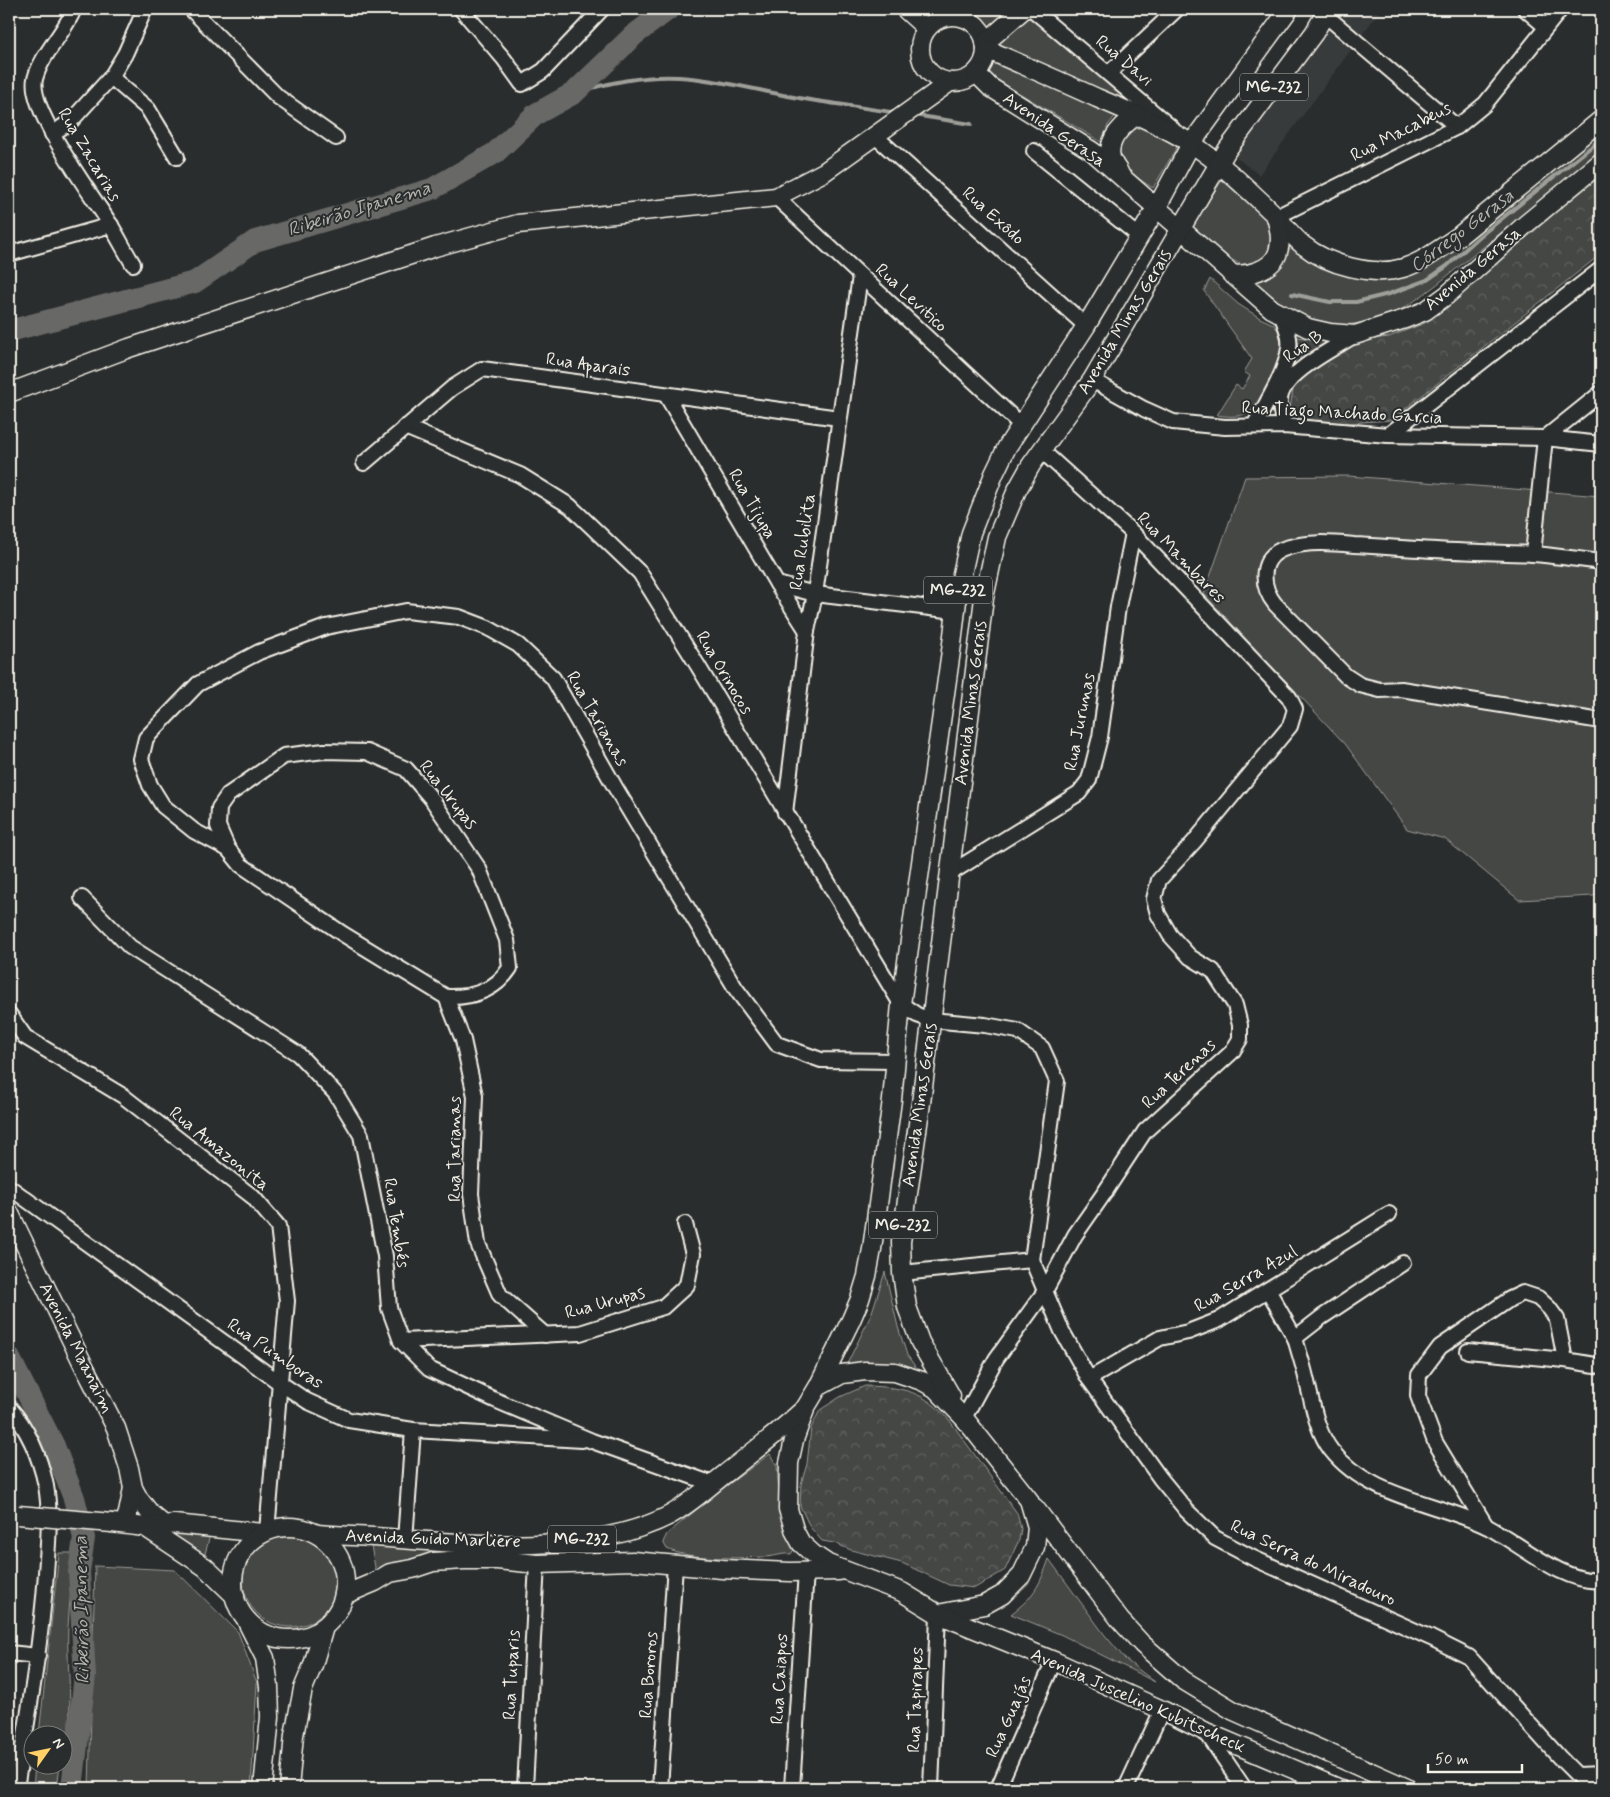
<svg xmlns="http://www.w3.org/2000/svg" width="1610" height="1797" font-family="Mynerve,sans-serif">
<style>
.built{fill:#373a3a}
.green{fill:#444645;stroke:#9c9c96}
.park{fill:url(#park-crowns);stroke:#9c9c96}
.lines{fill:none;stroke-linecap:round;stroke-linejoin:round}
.stream{stroke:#9f9f9a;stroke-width:4}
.river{stroke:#676866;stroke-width:22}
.minor-casing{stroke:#f4f1e8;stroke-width:18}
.major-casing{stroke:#f4f1e8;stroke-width:21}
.minor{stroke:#2a2d2e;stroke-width:14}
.major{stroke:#2a2d2e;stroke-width:18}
.major-bridge-casing{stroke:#f4f1e8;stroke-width:21;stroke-linecap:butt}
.major-bridge{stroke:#2a2d2e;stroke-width:18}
.labels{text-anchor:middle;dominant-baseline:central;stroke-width:4;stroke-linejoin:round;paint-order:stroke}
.shield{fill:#2a2d2e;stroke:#b7b6b0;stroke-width:1}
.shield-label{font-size:16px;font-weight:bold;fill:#f4f1e8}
.street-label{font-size:18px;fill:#f4f1e8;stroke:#2a2d2e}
.water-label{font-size:19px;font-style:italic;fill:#b5b3ae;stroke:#2a2d2e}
</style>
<defs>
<pattern id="park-crowns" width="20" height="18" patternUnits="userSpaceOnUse" patternTransform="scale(1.25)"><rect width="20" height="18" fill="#444645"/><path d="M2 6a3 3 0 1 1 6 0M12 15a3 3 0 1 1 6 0" fill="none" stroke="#606160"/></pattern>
</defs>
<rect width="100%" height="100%" fill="#2a2d2e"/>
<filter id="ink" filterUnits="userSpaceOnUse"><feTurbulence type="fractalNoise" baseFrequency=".02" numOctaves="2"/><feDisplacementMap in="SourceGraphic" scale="10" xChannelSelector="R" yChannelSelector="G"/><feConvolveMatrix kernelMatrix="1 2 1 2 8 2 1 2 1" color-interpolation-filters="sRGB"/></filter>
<g filter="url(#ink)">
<polygon class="built" points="1328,9 1381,9 1259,175 1233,155"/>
<g class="green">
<polygon points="964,9 1016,9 989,32"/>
<polygon points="1031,12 1137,109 995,43"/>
<polygon points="985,56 1117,114 1108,125 1103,143 974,66 978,61"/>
<path d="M1143,127L1178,145L1153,188C1137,178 1111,162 1121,140C1126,131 1134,129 1143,127Z"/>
<path d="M1601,131V150L1591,160L1435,286C1421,296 1408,307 1393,313C1363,326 1317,332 1287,315C1276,308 1263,293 1252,284L1273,273L1286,241L1318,264L1334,272L1362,276L1461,243L1579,151Z"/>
<path d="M1222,180L1269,222L1273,232L1271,252C1264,259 1253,267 1243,265C1232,263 1202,235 1192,227Z"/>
<path d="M1210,279L1238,304L1260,318L1273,324L1282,335L1284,350L1262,401C1249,417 1236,418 1217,415L1236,385L1242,389L1250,376L1244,372L1252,359L1204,291Z"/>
<polygon points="1297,337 1328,341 1300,366 1300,349"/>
<polygon points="1349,476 1601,496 1601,893 1593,896 1519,900 1445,839 1407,829 1346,745 1204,594 1245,477"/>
<polygon points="885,1272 898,1327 907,1355 919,1372 873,1363 847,1364 871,1315"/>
<path d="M770,1454L777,1466L780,1510L796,1546L791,1554C782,1553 774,1557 764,1557C737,1558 691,1560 667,1549L663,1542L667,1534L714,1495Z"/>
<polygon points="157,1528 211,1531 204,1558 180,1539"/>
<circle cx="290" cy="1580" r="47"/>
<polygon points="371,1546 443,1551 395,1563 374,1576 375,1567"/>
<path d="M59,1553H74C73,1578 69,1602 68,1627C66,1670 76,1716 63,1758L62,1734H39Z"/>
<path d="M1049,1559L1104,1634L1126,1660L1155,1682L1062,1635L1011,1614C1034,1596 1039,1587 1049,1559Z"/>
<polygon points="95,1566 175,1570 238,1632 257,1683 251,1788 89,1788"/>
<polygon points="35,1765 60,1765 57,1788 33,1788"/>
</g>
<g class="park">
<path d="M1601,176V254L1391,420L1305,426C1297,423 1292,422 1289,414L1294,384L1354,341L1389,337L1425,323L1449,304L1560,209Z"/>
<path d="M865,1386C904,1387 924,1391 950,1421L1017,1513L1021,1529L1019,1540L1005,1570L975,1588L949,1585L902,1563L851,1550L834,1543L822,1541L810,1527L800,1506L801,1484L807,1464L811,1428L820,1410L840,1397Z"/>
</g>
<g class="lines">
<g class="stream">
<path d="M574,93C608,83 643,75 679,77C715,79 752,89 788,96C824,103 861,107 897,113"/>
<polyline points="914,115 971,124"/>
<polyline points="1292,294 1330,302 1356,302 1389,294 1427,280 1447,266 1480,236 1601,139"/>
</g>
<g class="river">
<polyline points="9,331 195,282 255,241 432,189 495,153 536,114 574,93 634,35 669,9"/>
<polyline points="9,1357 54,1446 74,1498 84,1538 79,1572 85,1676 72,1788"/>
</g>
<g class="minor-casing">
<g id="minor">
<path d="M74,9C64,34 42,53 35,79C28,110 93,196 110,224C118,237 125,251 133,264"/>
<polyline points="191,9 278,97 336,138"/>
<polyline points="461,9 504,59 522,84 543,71 602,9"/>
<polyline points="1032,9 1172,128"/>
<polyline points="1525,9 1546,27"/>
<polyline points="1324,14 1457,127"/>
<polyline points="1109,73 1177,9"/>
<polyline points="111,77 148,109 177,157"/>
<polyline points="52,134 71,121 111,77 125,54 145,9"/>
<polyline points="874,135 1086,326"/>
<polyline points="1034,151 1139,236"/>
<polyline points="776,197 1021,425"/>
<polyline points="1276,217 1457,127 1485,104 1561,9"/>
<polyline points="9,254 111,225"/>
<polyline points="1092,380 1144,409 1173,422 1225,427 1284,426 1388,435 1545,438 1601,444"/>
<polyline points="666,395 777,584 807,631"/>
<path d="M1254,426C1266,404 1286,372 1289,348C1291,336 1285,325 1281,314"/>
<path d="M1284,426C1283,418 1279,408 1280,399C1283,373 1333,349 1355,335"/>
<polyline points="405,427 520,475 570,506 640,573 698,666 901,1004 917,1015 931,1020 985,1025 1018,1031 1042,1048 1057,1081 1032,1260"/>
<polyline points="1388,435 1601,269"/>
<polyline points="364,463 452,388 482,369 839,418"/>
<polyline points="1533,554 1545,438 1601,393"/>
<path d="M1601,562C1579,559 1556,556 1533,554C1495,552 1457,552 1419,549C1397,548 1376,546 1354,545C1331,543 1308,541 1286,548C1259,556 1260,585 1275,604L1346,676L1360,685L1380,690L1401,689L1601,721"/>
<polyline points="777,584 815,594 955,611"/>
<polyline points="785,813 807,631 815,594 860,276"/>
<polyline points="228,849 194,831 163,806 150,785 141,759 146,738 198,684 259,652 326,627 406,611 459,617 488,628 518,645 553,678 615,787 736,989 777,1044 821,1060 895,1061"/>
<polyline points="949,874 1079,793 1089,780 1100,737 1118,607 1133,533"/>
<polyline points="82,898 130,947 298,1054 336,1094 361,1135 385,1256 389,1308 401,1341 429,1369 495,1400 592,1441 713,1484"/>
<path d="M446,997C473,998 495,991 510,968L507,940L479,869L431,798L406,769L367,752L324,751L284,756L228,795L219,808L218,826L228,849L241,865L343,934L446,997L463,1040L475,1096L471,1194L478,1244L500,1295L545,1335"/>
<polyline points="9,1014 25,1037 123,1096 253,1197 278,1226 287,1301 267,1531"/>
<polyline points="9,1187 280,1383 307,1401 349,1420 413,1430 582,1440"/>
<polyline points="1032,1260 1062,1331 1089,1379 1160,1478 1187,1511 1215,1538 1253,1558 1431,1638 1469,1657 1559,1757 1590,1788"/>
<path d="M1403,1263L1322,1317L1295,1338C1299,1353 1304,1367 1307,1382C1313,1405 1316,1430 1331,1450C1368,1497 1435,1502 1486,1526C1518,1542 1565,1585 1601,1580"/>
<polyline points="902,1273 1032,1260"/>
<polyline points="1268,1290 1295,1338"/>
<polyline points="401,1341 580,1333 663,1307 687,1285 693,1254 685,1224"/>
<polyline points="1468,1351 1565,1360"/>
<polyline points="1089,1379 1160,1338 1188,1332 1219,1320 1389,1214"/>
<path d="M9,1407C28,1429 40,1457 46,1486C51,1514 48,1545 46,1573C41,1645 28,1717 16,1788"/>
<polyline points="964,1418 996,1359 1045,1291 1075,1235 1105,1192 1145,1131 1232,1052 1240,1039 1240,1025 1235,1005 1213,971 1190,957 1170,935 1158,914 1154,899 1159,880 1194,842 1290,726 1295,709 1289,697 1133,533 1041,450"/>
<polyline points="1486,1526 1435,1442 1418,1396 1419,1375 1440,1347 1510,1299 1523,1293 1538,1298 1549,1308 1557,1319 1565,1360 1601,1366"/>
<polyline points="405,1540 413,1430"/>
<polyline points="9,1653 38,1656"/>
<polyline points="1206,1732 1244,1788"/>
<polyline points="1578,1775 1601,1774"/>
<polyline points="525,1788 537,1564"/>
<polyline points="660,1788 675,1565"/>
<polyline points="792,1788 806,1571"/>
<polyline points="931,1788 938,1614"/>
<polyline points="998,1788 1054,1661"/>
<polyline points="1126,1788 1162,1710"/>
</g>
</g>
<g class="major-casing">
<g id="major">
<polyline points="905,9 926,28"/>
<circle cx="953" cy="49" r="33"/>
<polyline points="985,43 1024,9"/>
<path d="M986,49C1023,65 1060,81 1097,98C1128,111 1159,124 1189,142C1220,162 1248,189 1275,215C1284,225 1293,237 1303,245C1328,265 1373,277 1403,268C1423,262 1441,248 1459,236L1601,120"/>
<polyline points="976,73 990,87 1092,151 1272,309 1308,328 1330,333 1355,335 1405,319 1425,311 1447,295 1526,224 1601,162"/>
<path d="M1119,172C1116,168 1113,163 1111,158C1106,139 1124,124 1137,115"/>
<path d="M1231,274C1246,277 1273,270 1278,252C1282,240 1279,228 1276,217"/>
<polyline points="9,393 129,348 435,247 518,224 776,197 824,172 950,82"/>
<polyline points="9,1212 83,1364 116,1428 129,1468 133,1488 139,1499 150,1513 164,1525"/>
<polyline points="818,1387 842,1374 865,1371 895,1372 922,1381 935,1388 964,1418 1029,1500 1037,1527 1035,1547 1021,1576 1002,1595 984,1605 938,1614 902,1592 828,1564 813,1554 801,1543 795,1532 788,1509 789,1463 794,1440 806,1407 818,1387 851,1320 860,1299 867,1276 872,1249 892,1100 901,1004 952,644 958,592 971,533 994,474 1007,447 1086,326 1157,207 1191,144 1289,9"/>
<polyline points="951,1396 920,1342 907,1307 902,1273 901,1242 921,1103 984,598 997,537 1017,490 1031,465 1092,380 1227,150 1314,33 1328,9"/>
<polyline points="1035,1508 1120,1620 1142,1644 1183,1680 1234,1711 1407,1788"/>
<polyline points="112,1523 145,1527 174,1524 263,1533"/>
<polyline points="124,1524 128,1513 133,1488"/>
<polyline points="145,1527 205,1567 235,1596"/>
<circle cx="289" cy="1583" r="56"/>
<path d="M317,1534C341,1536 365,1536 389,1538C473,1545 594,1555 670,1515C690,1504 707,1488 725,1474C752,1453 778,1433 804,1409"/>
<polyline points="344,1595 375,1582 390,1573 412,1569 433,1562 464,1560 497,1560 537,1564 633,1561 722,1569 790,1572 839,1571"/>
<polyline points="938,1614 1054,1661 1162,1710 1206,1732 1338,1788"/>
<polyline points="247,1622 265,1658 269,1687 270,1717 263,1788"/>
<polyline points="289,1788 294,1735 303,1689 313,1665 324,1627"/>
</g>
</g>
<use href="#minor" class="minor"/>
<use href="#major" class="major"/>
<g class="major-bridge-casing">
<polyline id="major-bridge" points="18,1515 112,1523"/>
</g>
<use href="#major-bridge" class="major-bridge"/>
</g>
</g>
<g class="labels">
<g class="shield">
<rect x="1240" y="73.5" width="68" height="27" rx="4"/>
<rect x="924" y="576.5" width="68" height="27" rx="4"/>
<rect x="869" y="1211.5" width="68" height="27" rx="4"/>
<rect x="548" y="1525.5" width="68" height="27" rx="4"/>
</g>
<g class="shield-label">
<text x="1274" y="87">MG-232</text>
<text x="958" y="590">MG-232</text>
<text x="903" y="1225">MG-232</text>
<text x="582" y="1539">MG-232</text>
</g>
<g class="street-label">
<text transform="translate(1124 61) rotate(40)">Rua Davi</text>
<text transform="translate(1054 130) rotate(34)">Avenida Gerasa</text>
<text transform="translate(1401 132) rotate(-27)">Rua Macabeus</text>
<text transform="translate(89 155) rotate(59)">Rua Zacarias</text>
<text transform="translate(993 216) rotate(42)">Rua Exôdo</text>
<text transform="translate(1473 269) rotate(-40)">Avenida Gerasa</text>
<text transform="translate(911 298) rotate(43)">Rua Levitico</text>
<text transform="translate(1125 322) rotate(-59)">Avenida Minas Gerais</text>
<text transform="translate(1303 347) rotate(-35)">Rua B</text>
<text transform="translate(588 365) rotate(8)">Rua Aparais</text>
<text transform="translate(1342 413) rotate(3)">Rua Tiago Machado Garcia</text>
<text transform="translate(752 504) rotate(60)">Rua Tijupa</text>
<text transform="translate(803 542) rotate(-82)">Rua Rubilita</text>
<text transform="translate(1181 558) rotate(46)">Rua Mambares</text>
<text transform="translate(724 673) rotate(59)">Rua Orinocos</text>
<text transform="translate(971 703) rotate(-83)">Avenida Minas Gerais</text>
<text transform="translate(597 719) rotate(60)">Rua Tarianas</text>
<text transform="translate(1080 722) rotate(-79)">Rua Jurunas</text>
<text transform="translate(448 795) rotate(52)">Rua Urupas</text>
<text transform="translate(1179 1074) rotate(-43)">Rua Terenas</text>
<text transform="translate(920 1105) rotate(-82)">Avenida Minas Gerais</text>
<text transform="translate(219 1149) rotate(39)">Rua Amazonita</text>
<text transform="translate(455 1149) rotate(-90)">Rua Tarianas</text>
<text transform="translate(396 1223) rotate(81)">Rua Tembés</text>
<text transform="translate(1246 1279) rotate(-30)">Rua Serra Azul</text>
<text transform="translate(605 1303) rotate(-15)">Rua Urupas</text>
<text transform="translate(76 1348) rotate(63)">Avenida Maanaim</text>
<text transform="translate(275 1354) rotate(34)">Rua Pumboras</text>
<text transform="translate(433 1539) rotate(2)">Avenida Guido Marliere</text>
<text transform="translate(1313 1563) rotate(25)">Rua Serra do Miradouro</text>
<text transform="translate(512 1675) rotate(-87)">Rua Tuparis</text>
<text transform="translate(649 1675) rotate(-86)">Rua Bororos</text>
<text transform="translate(780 1679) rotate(-87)">Rua Caiapos</text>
<text transform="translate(916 1700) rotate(-88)">Rua Tapirapes</text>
<text transform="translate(1138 1701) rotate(24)">Avenida Juscelino Kubitscheck</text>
<text transform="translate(1009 1717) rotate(-66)">Rua Guajás</text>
</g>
<g class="water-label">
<text transform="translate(359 209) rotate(-17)">Ribeirão Ipanema</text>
<text transform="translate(1462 231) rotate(-37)">Córrego Gerasa</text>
<text transform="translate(82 1610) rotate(-91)">Ribeirão Ipanema</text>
</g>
</g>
<rect width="1610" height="1797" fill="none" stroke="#2a2d2e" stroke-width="30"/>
<rect x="15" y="15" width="1580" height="1767" fill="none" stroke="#f4f1e8" stroke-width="2" filter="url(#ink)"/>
<g transform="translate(48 1750) rotate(57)"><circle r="24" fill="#2a2d2e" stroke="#7b7b78"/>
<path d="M0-4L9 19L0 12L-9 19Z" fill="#ffd166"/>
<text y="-8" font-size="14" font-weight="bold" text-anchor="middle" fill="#f4f1e8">N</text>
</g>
<path d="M1428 1764v8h94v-8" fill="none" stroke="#f4f1e8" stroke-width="2.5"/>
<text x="1435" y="1764" font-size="15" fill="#f4f1e8" stroke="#2a2d2e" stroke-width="4" paint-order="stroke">50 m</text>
</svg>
